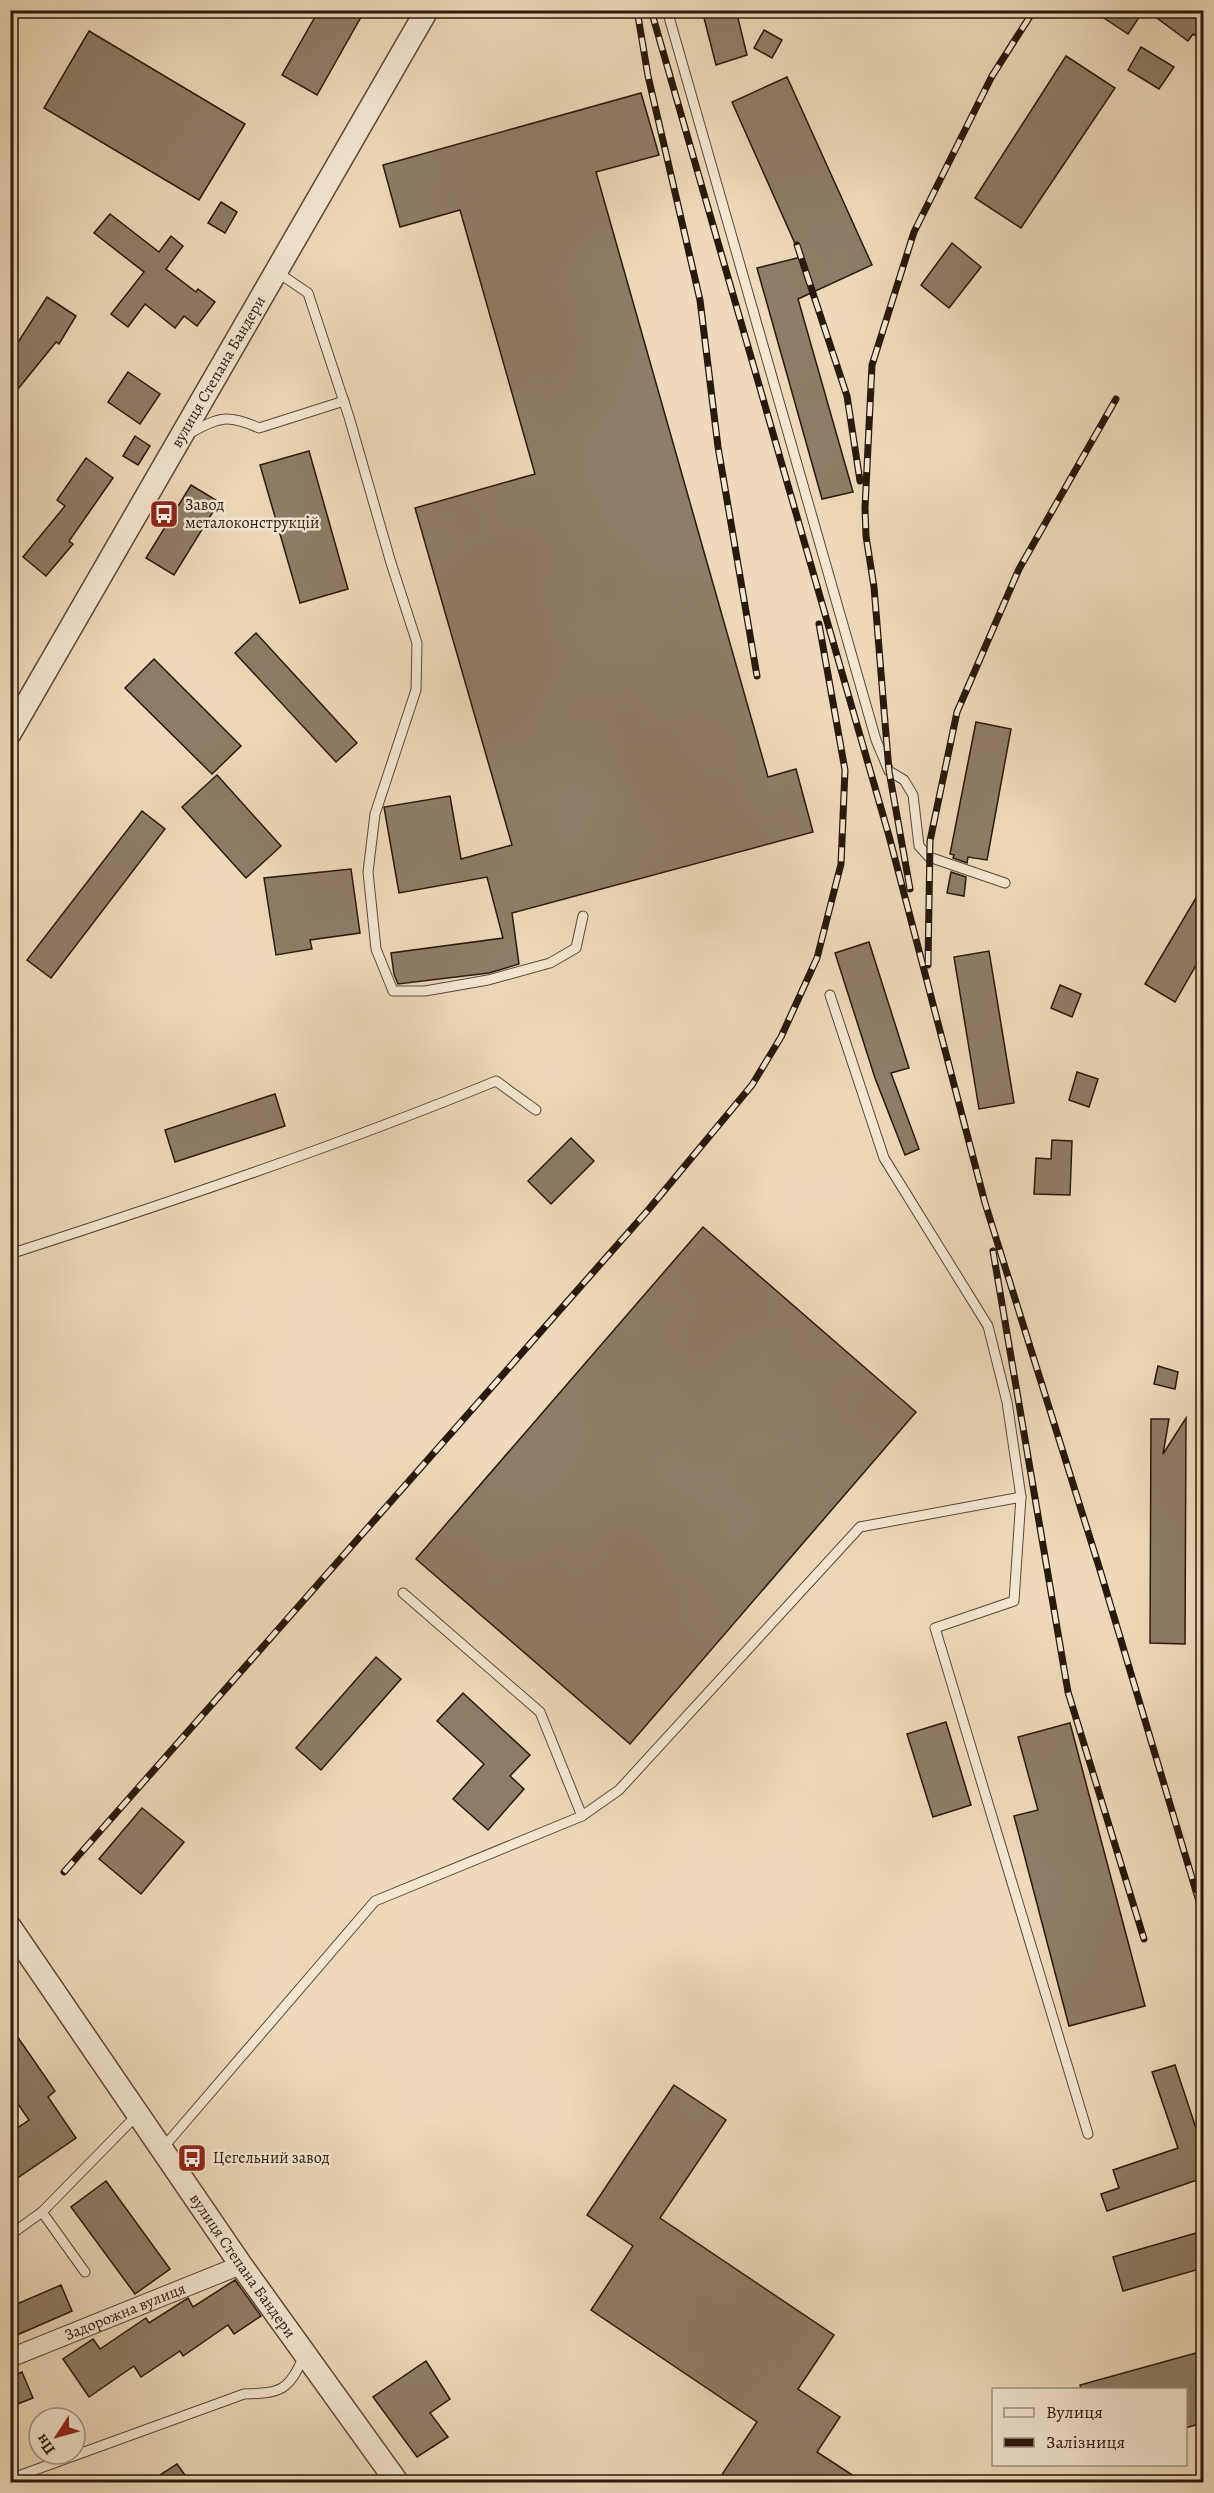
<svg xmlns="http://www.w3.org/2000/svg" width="1214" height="2493" font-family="Alegreya,serif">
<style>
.building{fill:#8f7d67;stroke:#29180d;stroke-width:1.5}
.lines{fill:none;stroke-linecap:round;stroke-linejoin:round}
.service-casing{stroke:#5a4838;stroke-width:11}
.minor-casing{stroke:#5a4838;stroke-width:20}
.tertiary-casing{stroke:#5a4838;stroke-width:25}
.service{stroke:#f4e7d2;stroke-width:9}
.minor{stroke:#f4e7d2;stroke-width:18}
.tertiary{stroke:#f4e7d2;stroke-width:22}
.rail-casing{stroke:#29180d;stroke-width:7}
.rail{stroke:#f4e7d2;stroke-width:4.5;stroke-dasharray:14;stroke-linecap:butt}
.labels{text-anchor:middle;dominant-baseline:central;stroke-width:5;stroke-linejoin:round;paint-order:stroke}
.street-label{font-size:16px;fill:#29180d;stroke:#f4e7d2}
.poi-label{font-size:16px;fill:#29180d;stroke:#f4e7d2;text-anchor:start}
</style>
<rect width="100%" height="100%" fill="#eedaba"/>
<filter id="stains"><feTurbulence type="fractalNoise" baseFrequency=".00333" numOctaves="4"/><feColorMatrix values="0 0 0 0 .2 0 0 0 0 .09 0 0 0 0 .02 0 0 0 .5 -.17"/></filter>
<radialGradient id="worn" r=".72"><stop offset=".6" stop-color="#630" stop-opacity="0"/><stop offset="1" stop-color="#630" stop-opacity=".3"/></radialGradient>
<g class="building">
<polygon points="319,10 365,10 317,95 282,75"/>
<polygon points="702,10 736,10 747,55 716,65"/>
<polygon points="1092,10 1144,10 1128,34"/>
<polygon points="1146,10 1203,10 1203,40 1193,34 1188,41"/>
<polygon points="764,30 782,40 772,58 754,48"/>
<polygon points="89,31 245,124 199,200 44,108"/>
<polygon points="1141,47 1174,67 1159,89 1128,70"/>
<polygon points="1066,56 1115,88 1021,228 975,198"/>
<polygon points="787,77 872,265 798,299 853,492 822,499 757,268 801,257 732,102"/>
<polygon points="641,93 659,155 596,172 768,777 796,769 813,832 512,913 519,964 489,973 398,984 394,974 391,953 503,938 487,877 399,893 384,807 450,796 461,859 512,845 415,508 535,474 460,210 400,227 383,165"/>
<polygon points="221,202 237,212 225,233 208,223"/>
<polygon points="110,214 159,252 171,236 183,246 166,269 196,292 198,289 215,302 197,326 184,316 175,328 145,304 128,327 111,314 144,272 94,233"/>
<polygon points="952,243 981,267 949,308 921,285"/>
<polygon points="47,297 76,316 59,344 56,342 10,399 10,339 17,344"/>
<polygon points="128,372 160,394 140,424 108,402"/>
<polygon points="135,436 150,446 138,465 123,456"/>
<polygon points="309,451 348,589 300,603 260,465"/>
<polygon points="86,458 113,478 69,541 73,544 46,576 23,557 65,506 57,500"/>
<polygon points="191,485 219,502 174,575 146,558"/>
<polygon points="256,633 357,743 336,762 235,653"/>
<polygon points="154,659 241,746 212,774 125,688"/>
<polygon points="976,722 1011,729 987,860 968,857 967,863 953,858 954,855 950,854"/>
<polygon points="217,775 281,846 246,878 182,807"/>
<polygon points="142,811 165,829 51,978 27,960"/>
<polygon points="351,869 360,933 310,940 312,949 276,955 264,878"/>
<polygon points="951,872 966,877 964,896 947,893"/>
<polygon points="1203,886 1203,953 1175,1002 1145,984"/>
<polygon points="869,942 909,1068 891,1073 919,1149 905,1155 875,1078 835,953"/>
<polygon points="989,951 1014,1103 979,1109 954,957"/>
<polygon points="1060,985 1081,994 1072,1017 1051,1008"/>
<polygon points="1077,1072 1098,1079 1089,1107 1069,1100"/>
<polygon points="275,1094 285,1126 175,1162 165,1130"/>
<polygon points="571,1138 594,1161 551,1204 528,1181"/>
<polygon points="1052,1140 1072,1141 1070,1195 1034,1194 1036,1158 1051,1159"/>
<polygon points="703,1227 916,1412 630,1744 416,1559"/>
<polygon points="1158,1366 1178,1372 1175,1389 1154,1384"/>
<polygon points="1186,1418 1185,1644 1150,1643 1151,1419 1169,1419 1163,1454"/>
<polygon points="376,1657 401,1679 321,1770 296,1748"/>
<polygon points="463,1693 530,1755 510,1776 524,1789 488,1830 453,1799 484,1764 437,1721"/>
<polygon points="946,1722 971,1805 933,1817 907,1734"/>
<polygon points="1070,1723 1145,2006 1069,2026 1014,1816 1038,1810 1018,1737"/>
<polygon points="142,1808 184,1842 141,1894 99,1859"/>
<polygon points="10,2026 55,2091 48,2097 76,2138 10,2183 10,2133 29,2120 10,2092"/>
<polygon points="1175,2065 1203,2149 1203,2178 1107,2211 1101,2194 1119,2188 1113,2170 1178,2148 1152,2072"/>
<polygon points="674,2085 726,2120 660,2218 834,2335 798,2389 840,2417 817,2452 863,2482 717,2482 757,2422 591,2310 633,2246 587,2215"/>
<polygon points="106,2181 170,2269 135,2294 71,2207"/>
<polygon points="1203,2231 1203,2268 1123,2291 1113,2257"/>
<polygon points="235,2280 261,2316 234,2334 228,2325 183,2356 180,2351 141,2377 134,2366 89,2397 63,2359 93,2339 100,2349 146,2318 149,2323 188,2298 193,2307"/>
<polygon points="61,2285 72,2311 10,2338 10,2307"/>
<polygon points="1203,2351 1203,2423 1185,2428 1185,2390 1081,2390 1080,2385"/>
<polygon points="426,2361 450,2399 430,2413 448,2437 417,2457 373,2397"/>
<polygon points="22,2372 33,2398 10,2407 10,2377"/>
<polygon points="177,2464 190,2482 149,2482"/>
</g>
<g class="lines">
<g class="service-casing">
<g id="service">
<polyline points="667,10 876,740 889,771 904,780 913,795 919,846 929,857 1005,883"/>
<polyline points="277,272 308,293 349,417 391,563 417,643 416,690 375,814 368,872 376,949 393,991 425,991 488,980 550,963 576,948 583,916"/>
<path d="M190,433C220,417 227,414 259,428L344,401"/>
<polyline points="830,995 884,1158 988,1326 1007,1402 1021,1497 1014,1601 935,1628 1088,2134"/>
<path d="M10,1254C174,1201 337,1146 496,1081L536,1110"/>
<polyline points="403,1593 540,1712 582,1816"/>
<polyline points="162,2149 375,1901 582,1816 619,1790 860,1527 1021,1497"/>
<polyline points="42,2212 85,2272"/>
<polyline points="10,2235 42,2212 137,2115"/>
<path d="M10,2479L244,2394C282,2393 288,2391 304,2356"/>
</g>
</g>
<g class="minor-casing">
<g id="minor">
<path id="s1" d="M10,2358L241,2265"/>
</g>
</g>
<g class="tertiary-casing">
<g id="tertiary">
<path id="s2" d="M10,733L427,10"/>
<path id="s3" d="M10,1927L241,2265L397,2482"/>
</g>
</g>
<use href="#service" class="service"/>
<use href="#minor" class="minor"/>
<use href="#tertiary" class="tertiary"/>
<g class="rail-casing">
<g id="rail">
<polyline points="637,10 648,76 700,300 718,447 757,676"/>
<polyline points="651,10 889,836 985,1203 1100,1570 1204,1918"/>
<polyline points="797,245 847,396 860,481"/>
<polyline points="910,889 889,771 874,587 866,536 865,508 872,365 914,232 992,76 1034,10"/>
<polyline points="928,965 930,841 957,712 1019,569 1116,399"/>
<polyline points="993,1251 1068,1692 1144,1939"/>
<polyline points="64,1872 649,1209 752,1085 781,1037 817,958 841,864 845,770 819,624"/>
</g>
</g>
<use href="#rail" class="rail"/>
</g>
<defs>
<g id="bus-square" transform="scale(1.5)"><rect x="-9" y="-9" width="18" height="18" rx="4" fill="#8f2418" stroke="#f4e7d2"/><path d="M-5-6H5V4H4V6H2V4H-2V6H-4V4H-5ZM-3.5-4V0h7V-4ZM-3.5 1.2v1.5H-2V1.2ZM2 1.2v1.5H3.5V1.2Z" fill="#fff"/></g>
</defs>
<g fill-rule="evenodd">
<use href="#bus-square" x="164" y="514"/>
<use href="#bus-square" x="192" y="2158"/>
</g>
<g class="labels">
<g class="street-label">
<text stroke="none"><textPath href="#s2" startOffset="417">вулиця Степана Бандери</textPath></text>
<text stroke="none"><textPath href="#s3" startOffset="411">вулиця Степана Бандери</textPath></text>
<text stroke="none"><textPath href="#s1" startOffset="124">Задорожна вулиця</textPath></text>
</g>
<g class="poi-label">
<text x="185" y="505">Завод<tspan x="185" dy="18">металоконструкцій</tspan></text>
<text x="213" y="2158">Цегельний завод</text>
</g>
</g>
<rect width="1214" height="2493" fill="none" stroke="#eedaba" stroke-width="36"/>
<rect x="12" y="12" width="1190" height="2469" fill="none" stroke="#29180d" stroke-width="3"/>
<rect x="18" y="18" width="1178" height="2457" fill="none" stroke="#29180d" stroke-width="1.5"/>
<rect x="992" y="2388" width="195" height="78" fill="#f4e7d2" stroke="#a39483" stroke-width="1.5"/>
<rect x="1004" y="2408" width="30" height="9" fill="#f4e7d2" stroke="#a39483" stroke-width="1.5"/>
<text x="1046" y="2418" font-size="18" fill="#29180d">Вулиця</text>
<rect x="1004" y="2438" width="30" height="9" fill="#29180d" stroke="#a39483" stroke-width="1.5"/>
<text x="1046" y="2448" font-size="18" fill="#29180d">Залізниця</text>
<g transform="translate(57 2436) rotate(234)"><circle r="28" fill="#f4e7d2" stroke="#a39483" stroke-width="1.5"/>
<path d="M0-4.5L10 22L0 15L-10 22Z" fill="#8f2418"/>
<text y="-9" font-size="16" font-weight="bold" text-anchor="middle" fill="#29180d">Пн</text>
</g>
<rect width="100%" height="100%" filter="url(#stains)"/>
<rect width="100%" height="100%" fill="url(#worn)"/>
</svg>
